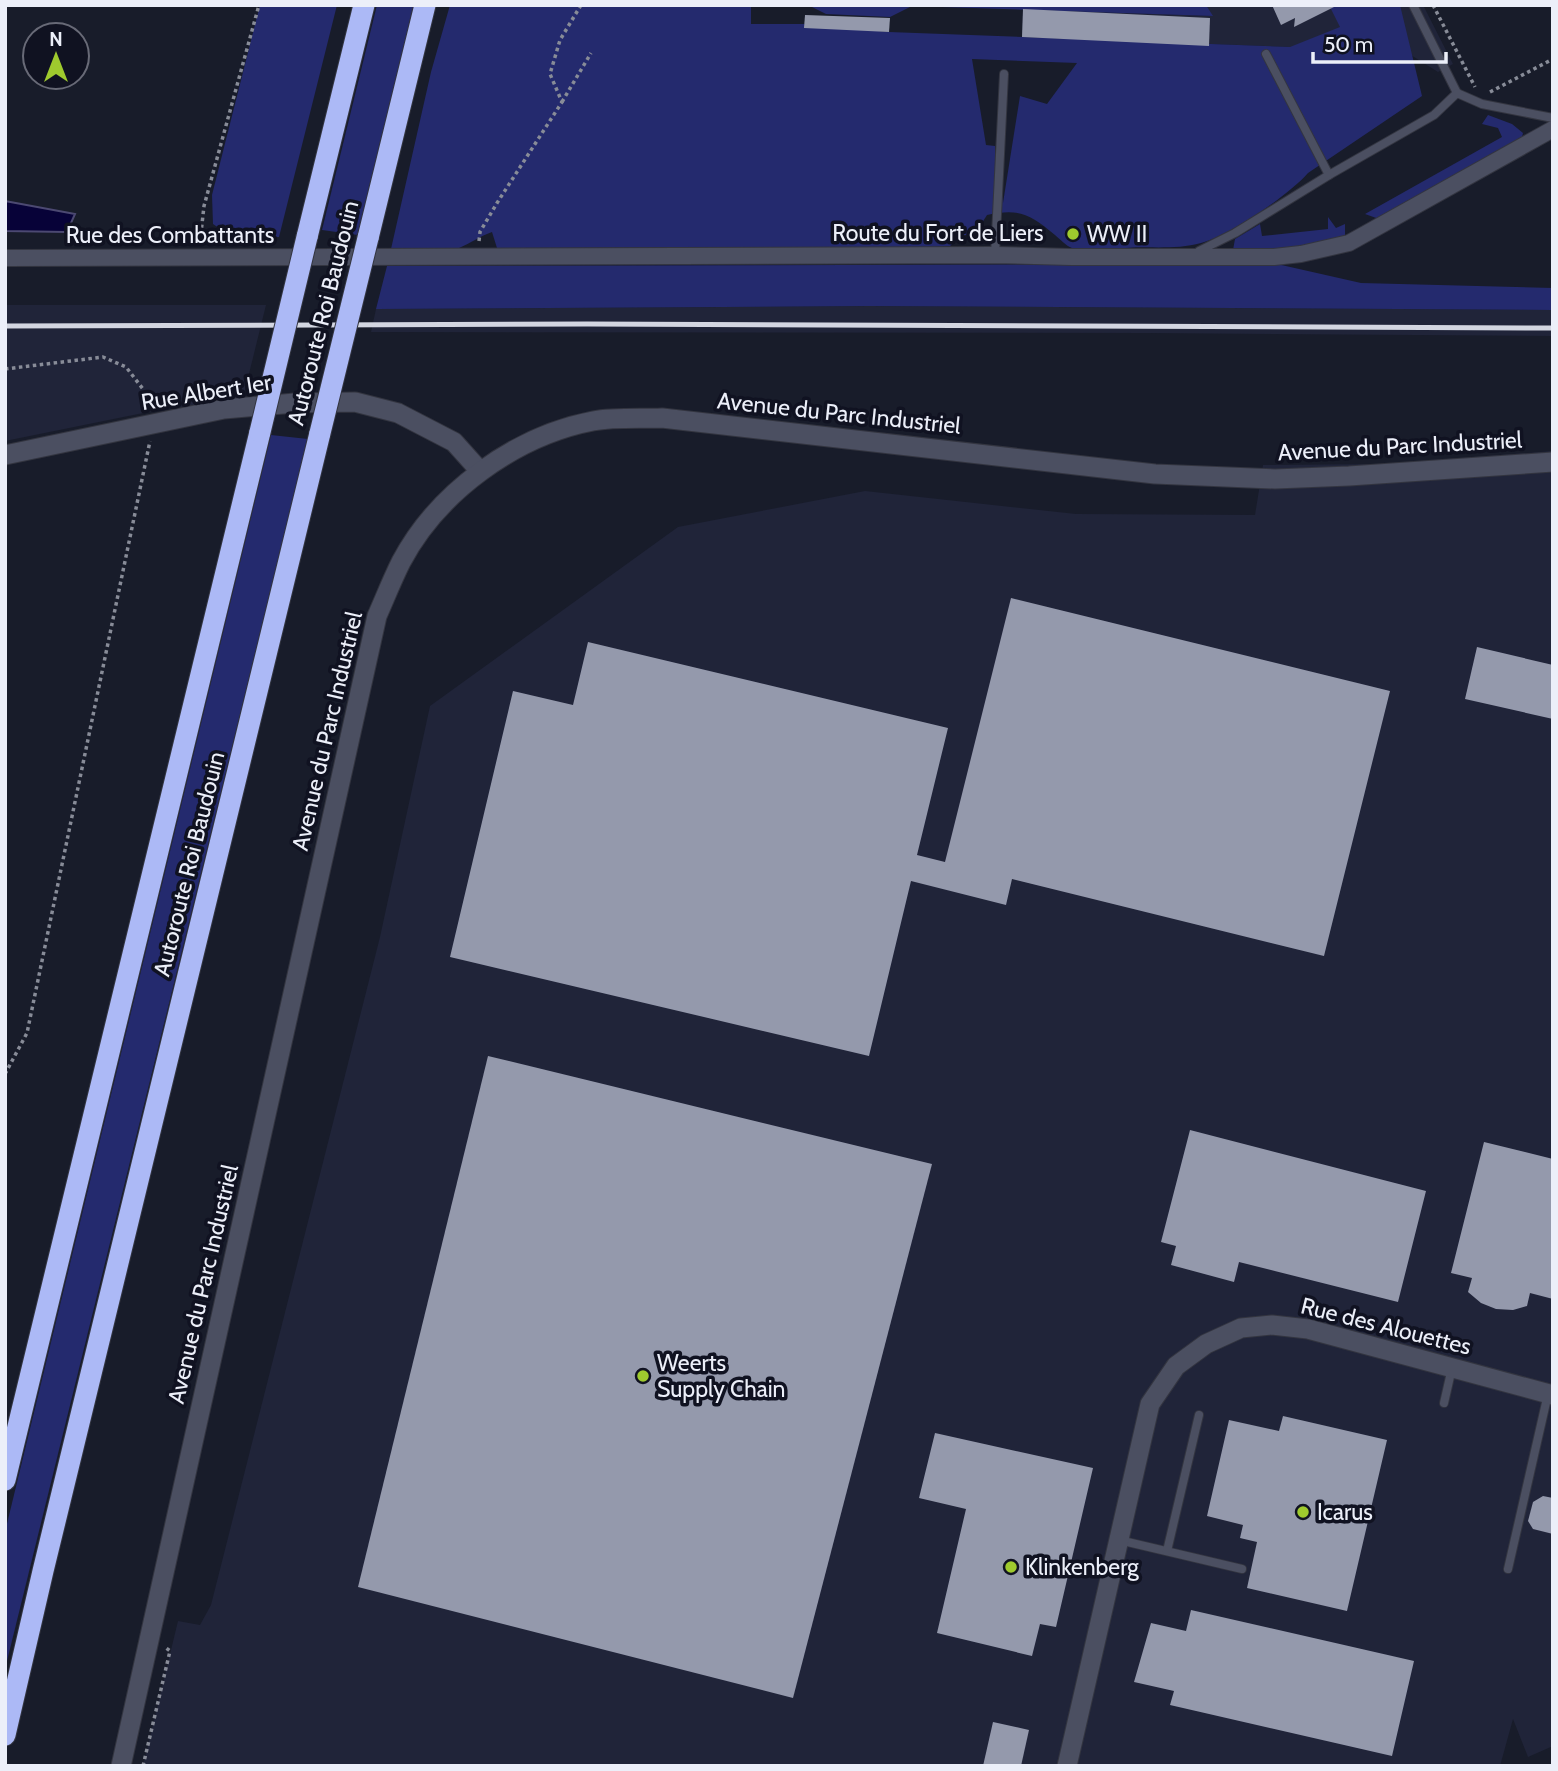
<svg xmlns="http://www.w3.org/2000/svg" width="1558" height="1771" font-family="Cabin,sans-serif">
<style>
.built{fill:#202439}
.green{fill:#242a6e;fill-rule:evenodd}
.water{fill:#070238;stroke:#4c4972;stroke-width:2}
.building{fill:#9499ac}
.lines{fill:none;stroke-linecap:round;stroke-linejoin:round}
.service-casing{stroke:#333540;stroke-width:10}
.minor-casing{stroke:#333540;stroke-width:18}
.tertiary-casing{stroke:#333540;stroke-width:21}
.motorway-casing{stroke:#333540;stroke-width:23}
.path{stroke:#888c98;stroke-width:3.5;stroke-dasharray:3.5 3.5;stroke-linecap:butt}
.service{stroke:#4b4f61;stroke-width:8}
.minor{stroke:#4b4f61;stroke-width:16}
.tertiary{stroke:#4b4f61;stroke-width:19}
.motorway{stroke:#acb9f6;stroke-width:21}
.rail{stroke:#d3d6e1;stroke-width:5}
.motorway-bridge-casing{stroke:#333540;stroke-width:23;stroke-linecap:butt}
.motorway-bridge{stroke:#acb9f6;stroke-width:21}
.poi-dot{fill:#9fca2e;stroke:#101221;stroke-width:2.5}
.labels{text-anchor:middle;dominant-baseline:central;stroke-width:7;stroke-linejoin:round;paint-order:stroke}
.street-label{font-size:23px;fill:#eceff9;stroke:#101221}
.poi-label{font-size:23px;fill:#eceff9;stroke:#101221;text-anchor:start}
</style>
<rect width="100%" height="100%" fill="#181c2a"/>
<g class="built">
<polygon points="1206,5 1423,5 1453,64 1438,72 1371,30 1312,55 1289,47 1022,37 1023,9 1212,16"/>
<polygon points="5,305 266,305 243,398 153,411 5,441"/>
<polygon points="869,306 1553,310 1553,336 1150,333 371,332 376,309"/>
<polygon points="1553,451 1553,1746 1528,1757 1513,1719 1500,1766 143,1766 178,1621 200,1625 211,1605 380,937 430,706 678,527 865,491 1076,514 1255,515 1263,465 1380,464"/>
</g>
<g class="green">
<polygon points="260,5 337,5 279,237 232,237 213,224 212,195"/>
<polygon points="377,5 414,5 358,235 322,230"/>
<path d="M450,5H751V24H804L889,32L1290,47L1340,27L1329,5H1400L1422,96L1308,173C1289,195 1229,236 1201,243C1177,250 1150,246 1126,248C1109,249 1088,253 1072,248C1066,246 1060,239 1055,235C1030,214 1019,208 987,215C980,226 976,236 961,235L950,246L936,247L497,248L492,232C480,236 471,243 459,248L391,249L431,72ZM972,59L1077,63L1047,104L1020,96L1003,203V156L995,160V146L986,145Z"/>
<polygon points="808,5 1206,5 1213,16 912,6 890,17 826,14"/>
<polygon points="1488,115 1512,124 1523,133 1522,137 1379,219 1365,214 1502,137 1498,128 1482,124"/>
<polygon points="1328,217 1336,228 1345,224 1345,235 1337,239 1280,250 1233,250 1235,239 1260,224 1262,236 1328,229"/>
<polygon points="1277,264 1361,283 1553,288 1553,310 869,306 376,309 387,266"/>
<polygon points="271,435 308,439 5,1669 5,1532"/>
</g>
<polygon class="water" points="5,201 75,214 67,232 5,231"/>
<g class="building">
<polygon points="1272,5 1338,5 1294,27 1295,18 1281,25"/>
<polygon points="1023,9 1210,18 1209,46 1022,37"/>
<polygon points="805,15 890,18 889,32 804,28"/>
<polygon points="1011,598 1390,691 1324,956 1012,879 1006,905 911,881 869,1056 450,957 513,691 573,705 588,642 948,728 917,855 945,862"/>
<polygon points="1477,647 1553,665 1553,719 1465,699"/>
<polygon points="488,1056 932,1164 793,1698 358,1587"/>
<polygon points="1190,1130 1426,1191 1398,1302 1239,1262 1234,1282 1171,1265 1176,1246 1161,1242"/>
<polygon points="1484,1142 1553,1159 1553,1299 1530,1293 1527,1306 1513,1310 1496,1309 1481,1303 1468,1292 1472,1278 1451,1273"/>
<polygon points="1283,1416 1387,1440 1347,1611 1247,1588 1257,1542 1240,1538 1243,1525 1207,1516 1229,1420 1279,1431"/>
<polygon points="935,1433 1093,1468 1056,1627 1040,1624 1032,1656 937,1633 966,1509 919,1498"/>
<polygon points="1543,1496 1553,1498 1553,1534 1533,1529 1528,1521 1533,1502"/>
<polygon points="1191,1610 1414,1661 1392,1756 1170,1705 1174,1691 1134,1682 1151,1623 1186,1631"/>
<polygon points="993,1722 1029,1730 1021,1766 983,1766"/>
</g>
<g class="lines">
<g class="service-casing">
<g id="service">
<polyline points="1413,5 1457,93"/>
<polyline points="1266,54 1329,175"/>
<polyline points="995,255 1004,74"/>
<polyline points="1198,255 1199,251 1235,233 1329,175 1434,115 1457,93 1482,104 1553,118"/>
<polyline points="1444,1403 1452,1368"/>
<polyline points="1119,1540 1242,1569"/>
<polyline points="1167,1551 1199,1415"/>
<polyline points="1508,1569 1548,1394"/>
</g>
</g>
<g class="minor-casing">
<polyline id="minor" points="5,258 995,255 1071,257 1274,257 1301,254 1349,243 1553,129"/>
</g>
<g class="tertiary-casing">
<g id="tertiary">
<polyline points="5,455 224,409 295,403 355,402 398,413 454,442 480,471"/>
<path d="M121,1766L377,616C385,598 392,580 401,562C438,492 515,436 593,421C615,417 640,419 662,418L1155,474L1275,479L1349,476L1553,462"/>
<polyline points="1067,1766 1150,1404 1176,1366 1206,1344 1241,1328 1272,1325 1308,1329 1553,1395"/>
</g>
</g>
<g class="motorway-casing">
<g id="motorway">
<polyline points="307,237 364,5"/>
<polyline points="368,238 425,5"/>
<polyline points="5,1480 260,432"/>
<polyline points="5,1735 43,1571 320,433"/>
</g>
</g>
<g class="path">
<polyline points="1433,5 1475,87"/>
<polyline points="1490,92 1553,59"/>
<polyline points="562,102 591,53"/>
<polyline points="479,241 480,232 497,203 562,102 550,74 560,40 581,5"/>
<polyline points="200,242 204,206 259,5"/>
<polyline points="5,369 103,357 126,367 143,389 148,406"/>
<polyline points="5,1074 27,1033 150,441"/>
<polyline points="143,1766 170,1651 165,1647"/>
</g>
<use href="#service" class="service"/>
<use href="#minor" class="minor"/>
<use href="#tertiary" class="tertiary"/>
<use href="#motorway" class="motorway"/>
<polyline class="rail" points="5,326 587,324 1553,328"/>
<g class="motorway-bridge-casing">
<g id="motorway-bridge">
<polyline points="260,432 307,237"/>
<polyline points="320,433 368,238"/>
</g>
</g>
<use href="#motorway-bridge" class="motorway-bridge"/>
</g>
<g class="poi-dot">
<circle cx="1073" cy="234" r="7"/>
<circle cx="643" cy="1376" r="7"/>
<circle cx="1303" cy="1512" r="7"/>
<circle cx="1011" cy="1567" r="7"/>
</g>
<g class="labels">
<g class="street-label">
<text x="938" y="233">Route du Fort de Liers</text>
<text x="170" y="235">Rue des Combattants</text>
<text transform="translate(323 313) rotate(-76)">Autoroute Roi Baudouin</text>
<text transform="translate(206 392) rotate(-9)">Rue Albert Ier</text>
<text transform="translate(839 413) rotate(6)">Avenue du Parc Industriel</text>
<text transform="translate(1400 446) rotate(-3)">Avenue du Parc Industriel</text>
<text transform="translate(327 731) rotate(-77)">Avenue du Parc Industriel</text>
<text transform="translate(189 864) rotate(-76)">Autoroute Roi Baudouin</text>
<text transform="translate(203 1284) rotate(-77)">Avenue du Parc Industriel</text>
<text transform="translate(1386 1326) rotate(14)">Rue des Alouettes</text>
</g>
<g class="poi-label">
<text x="1087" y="234">WW II</text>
<text x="657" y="1363">Weerts<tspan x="657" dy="26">Supply Chain</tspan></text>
<text x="1317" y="1512">Icarus</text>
<text x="1025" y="1567">Klinkenberg</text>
</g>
</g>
<rect width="1558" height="1771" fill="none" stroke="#eceff9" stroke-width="14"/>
<g transform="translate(56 56)"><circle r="33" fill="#101221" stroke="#686a77" stroke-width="2"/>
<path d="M0-5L12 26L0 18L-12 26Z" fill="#9fca2e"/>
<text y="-10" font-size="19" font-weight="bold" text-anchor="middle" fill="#eceff9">N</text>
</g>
<path d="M1313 52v10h133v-10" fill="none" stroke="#eceff9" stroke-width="3.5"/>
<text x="1324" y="52" font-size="21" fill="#eceff9" stroke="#101221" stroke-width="5" paint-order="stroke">50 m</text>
</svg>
